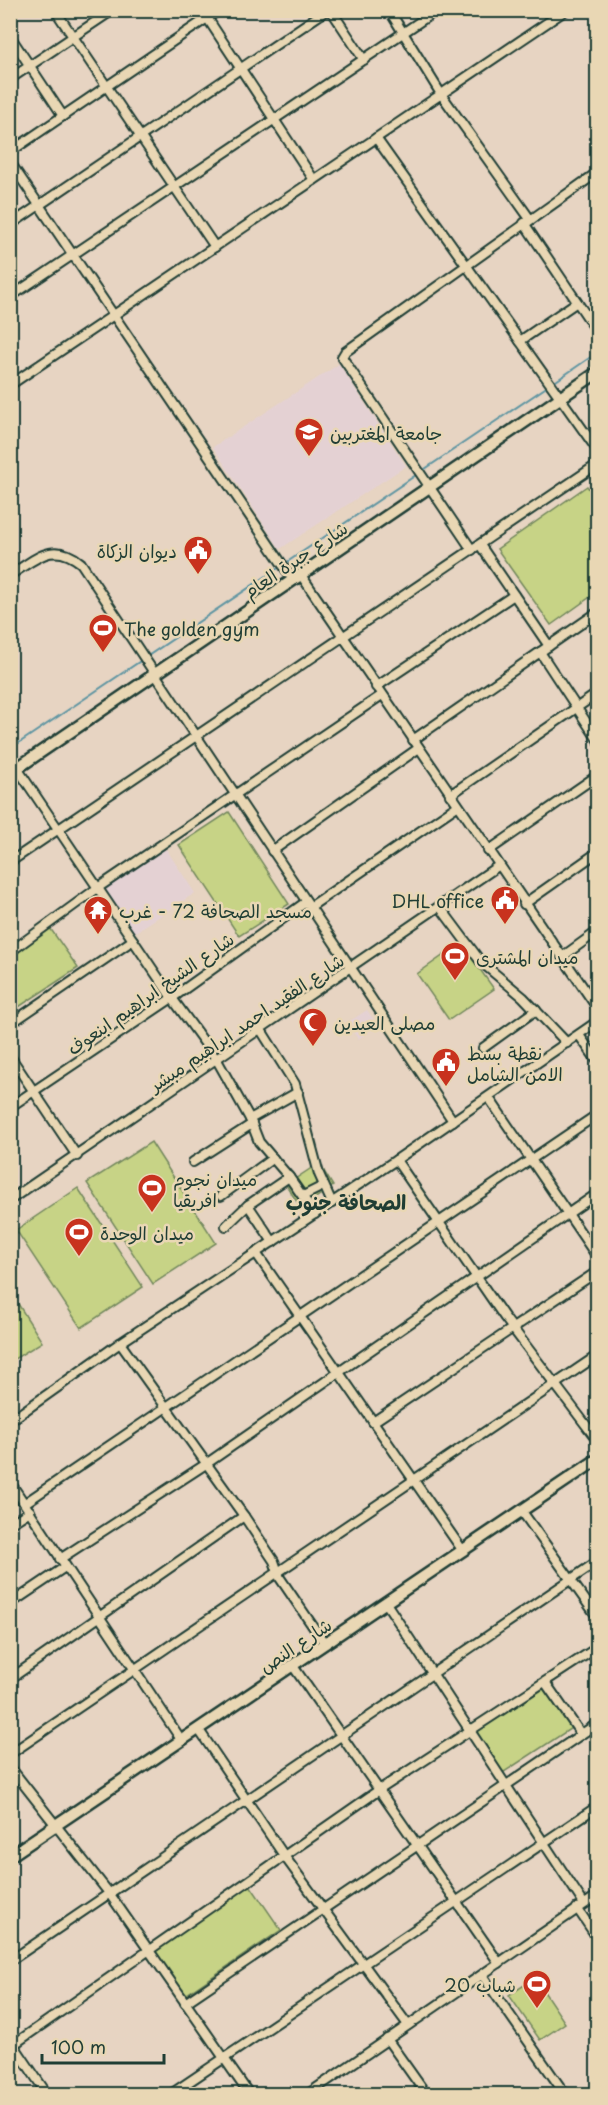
<svg xmlns="http://www.w3.org/2000/svg" width="608" height="2105" font-family="'Playpen Sans','Playpen Sans Arabic',sans-serif">
<style>
.built{fill:#e4d1d3}
.green{fill:#c7d386;stroke:#73885d;stroke-width:1.5}
.lines{fill:none;stroke-linecap:round;stroke-linejoin:round}
.stream{stroke:#5f95a2;stroke-width:2}
.street-casing{stroke:#1f3d34;stroke-width:12}
.secondary-casing{stroke:#1f3d34;stroke-width:15}
.street{stroke:#e9d7b4;stroke-width:8}
.secondary{stroke:#e9d7b4;stroke-width:10}
.labels{text-anchor:middle;dominant-baseline:central;stroke-width:5;stroke-linejoin:round;paint-order:stroke}
.poi-label{font-size:18px;fill:#1f3d34;stroke:#e9d7b4;text-anchor:start}
.street-label{font-size:18px;fill:#1f3d34;stroke:#e9d7b4}
.neighbourhood-label{font-size:20px;font-weight:bold;fill:#1f3d34;stroke:#e9d7b4}
</style>
<rect width="100%" height="100%" fill="#e7d4c2"/>
<filter id="ink" filterUnits="userSpaceOnUse"><feTurbulence type="fractalNoise" baseFrequency=".0167" numOctaves="2"/><feDisplacementMap in="SourceGraphic" scale="12" xChannelSelector="R" yChannelSelector="G"/><feConvolveMatrix kernelMatrix="1 2 1 2 8 2 1 2 1" color-interpolation-filters="sRGB"/></filter>
<g filter="url(#ink)">
<g class="built">
<polygon points="339,364 406,466 280,549 213,447"/>
<polygon points="166,849 195,893 131,935 102,891"/>
<polygon points="367,1010 378,1026 358,1039 347,1023"/>
</g>
<g class="green">
<polygon points="587,486 597,501 597,592 551,625 497,549"/>
<polygon points="229,812 289,904 239,936 179,845"/>
<polygon points="50,928 78,968 11,1012 11,955"/>
<polygon points="461,943 494,989 449,1020 417,974"/>
<polygon points="151,1142 216,1243 153,1284 87,1183"/>
<polygon points="319,1163 333,1186 301,1208 286,1185"/>
<polygon points="78,1188 143,1287 81,1328 16,1230"/>
<polygon points="10,1291 42,1342 11,1361 10,1361"/>
<polygon points="543,1681 573,1727 501,1774 471,1729"/>
<polygon points="250,1885 281,1930 184,1996 153,1951"/>
<polygon points="535,1978 565,2023 540,2040 509,1995"/>
</g>
<g class="lines">
<g class="stream">
<polyline points="553,383 598,352"/>
<polyline points="10,749 548,386"/>
</g>
<g class="street-casing">
<g id="street">
<polyline points="55,10 215,247"/>
<polyline points="202,10 314,180"/>
<polyline points="331,10 364,60"/>
<polyline points="389,10 441,94 530,219"/>
<polyline points="10,36 63,116"/>
<polyline points="10,79 113,10"/>
<polyline points="376,138 598,451"/>
<polyline points="10,152 219,10"/>
<polyline points="10,162 293,580"/>
<polyline points="524,223 598,333"/>
<polyline points="10,225 327,10"/>
<polyline points="10,297 437,10"/>
<polyline points="520,341 577,302"/>
<polyline points="10,385 566,10"/>
<polyline points="480,545 549,646"/>
<polyline points="472,550 342,357 345,352 598,172"/>
<path d="M10,575C36,559 53,540 81,563L453,1121"/>
<polyline points="301,575 598,1009"/>
<polyline points="540,652 598,740"/>
<polyline points="376,687 514,595"/>
<polyline points="413,740 598,612"/>
<polyline points="17,768 172,998 217,1060 250,1119 259,1142 289,1177 315,1214"/>
<polyline points="450,795 598,693"/>
<polyline points="272,851 419,748"/>
<polyline points="488,851 598,775"/>
<polyline points="10,862 598,464"/>
<polyline points="524,904 598,852"/>
<polyline points="310,907 457,806"/>
<polyline points="440,907 481,962 523,997 567,1043"/>
<polyline points="10,952 99,887 382,695"/>
<polyline points="562,957 598,931"/>
<polyline points="10,1024 133,940"/>
<polyline points="261,1030 295,1084 319,1174 332,1203"/>
<polyline points="579,1035 598,1062"/>
<polyline points="483,1048 536,1010"/>
<polyline points="10,1056 77,1156"/>
<polyline points="489,1098 598,1258"/>
<polyline points="10,1107 172,998 306,902"/>
<polyline points="250,1119 298,1092"/>
<polyline points="396,1160 505,1318 598,1441"/>
<polyline points="193,1162 252,1124"/>
<polyline points="221,1196 273,1158"/>
<polyline points="303,1196 323,1186"/>
<polyline points="10,1200 498,866"/>
<polyline points="248,1205 273,1242"/>
<polyline points="226,1226 248,1205 289,1177"/>
<polyline points="256,1253 463,1551"/>
<polyline points="120,1343 244,1516 274,1561 280,1578 325,1644"/>
<polyline points="10,1421 120,1343 396,1160 598,1021"/>
<polyline points="373,1422 598,1271"/>
<polyline points="10,1482 182,1741"/>
<polyline points="25,1503 598,1114"/>
<polyline points="521,1510 598,1618"/>
<polyline points="10,1524 30,1511"/>
<polyline points="60,1559 206,1464 598,1193"/>
<polyline points="386,1603 584,1904"/>
<polyline points="10,1604 65,1567"/>
<polyline points="293,1666 499,1963"/>
<polyline points="10,1679 244,1516"/>
<polyline points="545,1682 581,1734"/>
<polyline points="199,1730 285,1857 408,2025"/>
<polyline points="10,1754 598,1355"/>
<polyline points="10,1767 109,1893 249,2094"/>
<polyline points="577,1908 598,1939"/>
<polyline points="10,1961 598,1561"/>
<polyline points="482,1975 565,2094"/>
<polyline points="185,2003 598,1723"/>
<polyline points="387,2039 426,2094"/>
<polyline points="11,2041 47,2094"/>
<polyline points="10,2047 379,1790 598,1647"/>
<polyline points="171,2094 598,1806"/>
<polyline points="308,2094 598,1895"/>
</g>
</g>
<g class="secondary-casing">
<g id="secondary">
<polyline points="10,773 598,372"/>
<polyline points="10,1856 598,1459"/>
</g>
</g>
<use href="#street" class="street"/>
<use href="#secondary" class="secondary"/>
</g>
</g>
<defs>
<g id="university-pin" transform="scale(1.5)"><path d="M0 17L-7.5 6A9.5 9.5 0 1 1 7.5 6Z" fill="#c8321e" stroke="#e9d7b4"/><path d="M0-5L7-2L0 1L-7-2ZM-4 1L0 2.5L4 1V4Q0 6-4 4Z" fill="#fff"/></g>
<g id="civic-pin" transform="scale(1.5)"><path d="M0 17L-7.5 6A9.5 9.5 0 1 1 7.5 6Z" fill="#c8321e" stroke="#e9d7b4"/><path d="M-.6-6.5H3V-4.5H.6V-3L4-1V1h2V6H-6V1h2V-1L-.6-3ZM-1.2 2.5V6h2.4V2.5Z" fill="#fff"/></g>
<g id="stadium-pin" transform="scale(1.5)"><path d="M0 17L-7.5 6A9.5 9.5 0 1 1 7.5 6Z" fill="#c8321e" stroke="#e9d7b4"/><path d="M0-5a6.5 5 0 1 0 0 10a6.5 5 0 1 0 0-10ZM-3.5-1.8h7v3.6h-7Z" fill="#fff"/></g>
<g id="temple-pin" transform="scale(1.5)"><path d="M0 17L-7.5 6A9.5 9.5 0 1 1 7.5 6Z" fill="#c8321e" stroke="#e9d7b4"/><path d="M0-6L5-2H3V0L6.5 2.5H4V6H1.5V3h-3V6H-4V2.5H-6.5L-3 0V-2H-5Z" fill="#fff"/></g>
<g id="mosque-pin" transform="scale(1.5)"><path d="M0 17L-7.5 6A9.5 9.5 0 1 1 7.5 6Z" fill="#c8321e" stroke="#e9d7b4"/><path d="M3.5-4.9A6 6 0 1 0 3.5 4.9A5 5 0 1 1 3.5-4.9Z" fill="#fff"/></g>
</defs>
<g fill-rule="evenodd">
<use href="#university-pin" x="309" y="432"/>
<use href="#civic-pin" x="198" y="550"/>
<use href="#stadium-pin" x="103" y="628"/>
<use href="#civic-pin" x="505" y="900"/>
<use href="#temple-pin" x="98" y="910"/>
<use href="#stadium-pin" x="455" y="956"/>
<use href="#mosque-pin" x="313" y="1022"/>
<use href="#civic-pin" x="446" y="1062"/>
<use href="#stadium-pin" x="152" y="1188"/>
<use href="#stadium-pin" x="79" y="1232"/>
<use href="#stadium-pin" x="537" y="1984"/>
</g>
<g class="labels">
<g class="poi-label">
<text x="330" y="432">جامعة المغتربين</text>
<text x="177" y="550" text-anchor="end">ديوان الزكاة</text>
<text x="124" y="628">The golden gym</text>
<text x="484" y="900" text-anchor="end">DHL office</text>
<text x="119" y="910">مسجد الصحافة 72 - غرب</text>
<text x="476" y="956">ميدان المشترى</text>
<text x="334" y="1022">مصلى العيدين</text>
<text x="467" y="1052">نقطة بسط<tspan x="467" dy="21">الامن الشامل</tspan></text>
<text x="173" y="1178">ميدان نجوم<tspan x="173" dy="21">افريقيا</tspan></text>
<text x="100" y="1232">ميدان الوحدة</text>
<text x="516" y="1984" text-anchor="end">شباب 20</text>
</g>
<g class="street-label">
<text transform="translate(295 559) rotate(-34)">شارع جبرة العام</text>
<text transform="translate(150 993) rotate(-35)">شارع الشيخ ابراهيم ابنعوف</text>
<text transform="translate(246 1022) rotate(-34)">شارع الفقيد احمد ابراهيم مبشر</text>
<text transform="translate(295 1645) rotate(-34)">شارع النص</text>
</g>
<g class="neighbourhood-label">
<text x="346" y="1202">الصحافة جنوب</text>
</g>
</g>
<rect width="608" height="2105" fill="none" stroke="#e9d7b4" stroke-width="36"/>
<rect x="18" y="18" width="572" height="2069" fill="none" stroke="#1f3d34" stroke-width="2" filter="url(#ink)"/>
<path d="M42 2054v9h122v-9" fill="none" stroke="#1f3d34" stroke-width="3"/>
<text x="51" y="2054" font-size="18" fill="#1f3d34" stroke="#e9d7b4" stroke-width="4.5" paint-order="stroke">100 m</text>
</svg>
